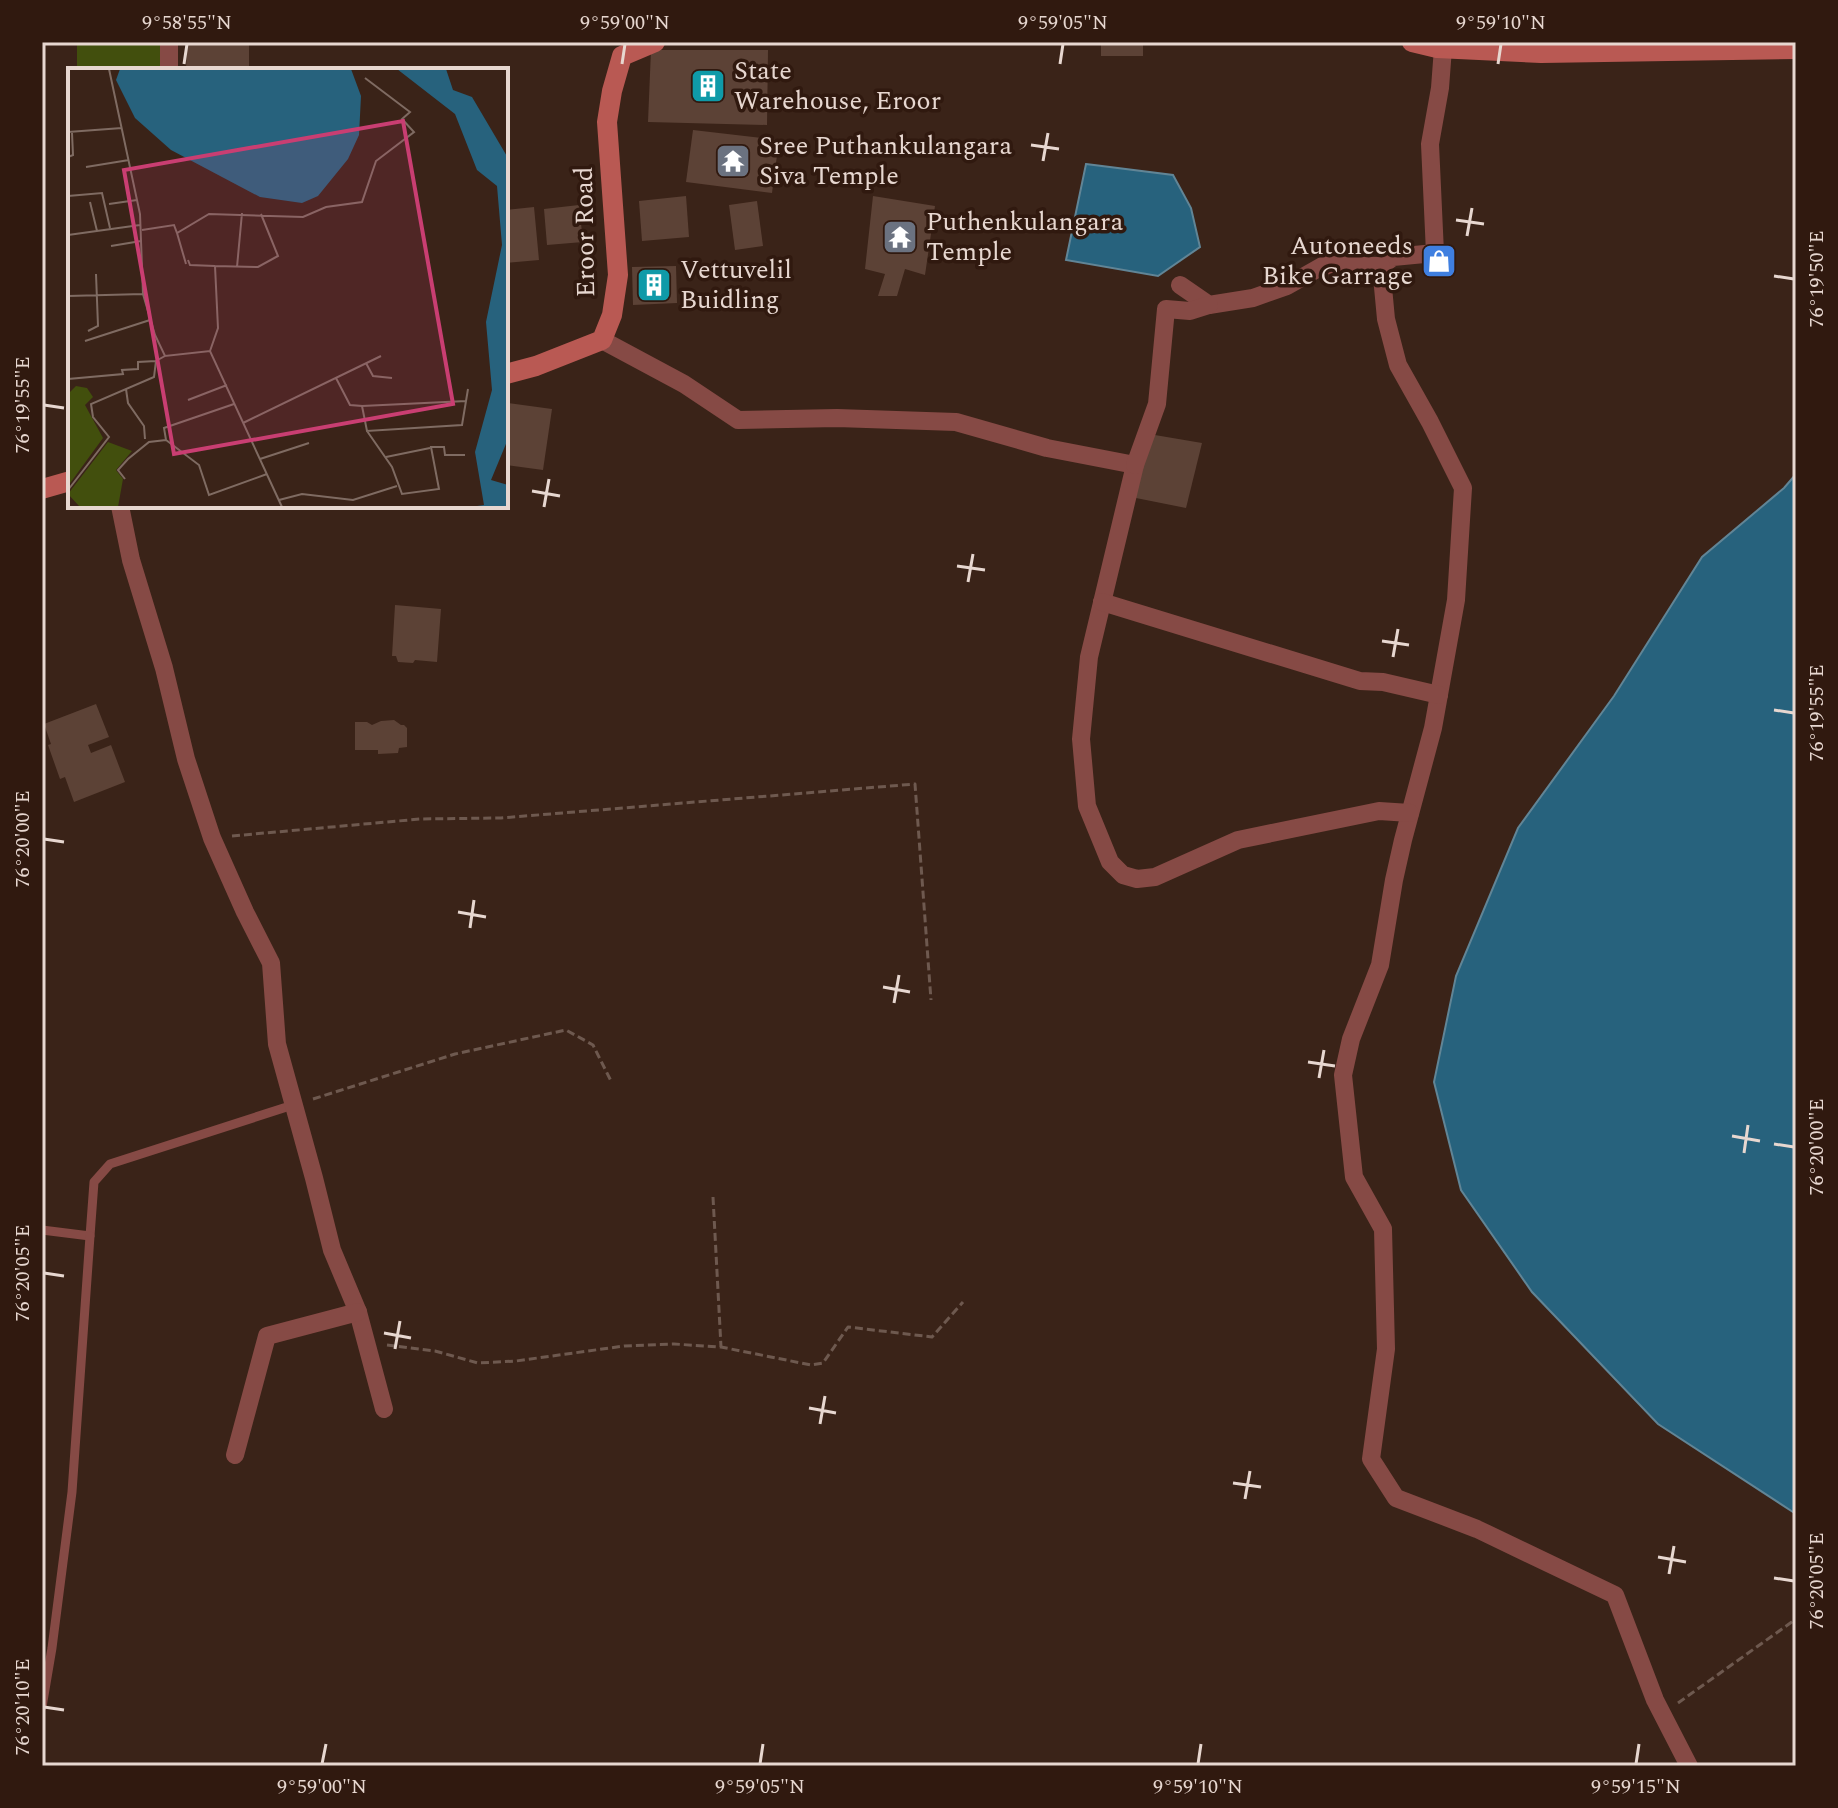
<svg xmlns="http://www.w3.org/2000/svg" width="1838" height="1808" font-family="Spectral,serif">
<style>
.green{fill:#424f0d}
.water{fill:#27627d;stroke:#618596;stroke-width:2}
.building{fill:#5c4236}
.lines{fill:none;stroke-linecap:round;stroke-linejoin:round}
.path{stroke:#6e594f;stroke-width:3;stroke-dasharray:8 4;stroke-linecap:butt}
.lane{stroke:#864a45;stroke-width:9}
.street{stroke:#864a45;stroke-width:18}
.secondary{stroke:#b95953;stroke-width:20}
.ticks{fill:none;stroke:#e7d7d0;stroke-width:3}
.labels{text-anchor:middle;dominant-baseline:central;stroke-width:7;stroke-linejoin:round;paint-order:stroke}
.poi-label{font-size:26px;fill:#e7d7d0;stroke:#30190f;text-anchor:start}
.street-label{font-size:26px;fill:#e7d7d0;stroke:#30190f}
.inset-road{fill:none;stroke:#7f6b62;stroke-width:2}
.view{fill:#c93e72;fill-opacity:0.15;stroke:#c93e72;stroke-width:4}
.inset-edge{fill:none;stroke:#e7d7d0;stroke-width:4}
.neatline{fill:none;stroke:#e7d7d0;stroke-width:3}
.ticks-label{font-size:20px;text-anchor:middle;fill:#e7d7d0}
</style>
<rect width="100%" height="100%" fill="#3a2318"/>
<polygon class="green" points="77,42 161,42 160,70 77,70"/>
<g class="water">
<polygon points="1086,164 1173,175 1191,208 1200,247 1158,276 1066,260"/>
<polygon points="1796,474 1796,1514 1658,1424 1532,1292 1461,1190 1434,1082 1456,976 1518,828 1614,696 1702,557 1784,488"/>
</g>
<g class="building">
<polygon points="187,42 249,42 249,70 186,70"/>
<rect x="1101" y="42" width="42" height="14"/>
<polygon points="651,50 768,50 767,125 648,122"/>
<polygon points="693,130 779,140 772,193 686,182"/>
<polygon points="686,196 689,237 642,241 639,201"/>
<polygon points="873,196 935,206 925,275 905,269 897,296 878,296 885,274 865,269"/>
<polygon points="757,201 763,246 735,250 729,205"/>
<polygon points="579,205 583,242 547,245 544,209"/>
<polygon points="534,207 539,260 506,263 506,210"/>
<polygon points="676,266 677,303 633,305 632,267"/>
<polygon points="508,403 552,409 543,470 506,465 506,420"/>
<polygon points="1149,434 1202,443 1186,508 1131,497"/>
<polygon points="395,605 441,609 437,662 415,660 413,663 398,662 396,656 392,656"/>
<polygon points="96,704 109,737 88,745 91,753 111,745 125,782 74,802 65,777 60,779 48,745 51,744 44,724"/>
<polygon points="394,720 401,725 404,725 407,728 407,747 399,748 398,753 378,754 378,750 355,750 355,722 367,722 372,725 381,721"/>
</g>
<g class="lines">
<g class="path">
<polyline points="232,836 420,819 501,818 915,784 931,1000"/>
<polyline points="313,1099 455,1054 566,1030 593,1045 612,1083"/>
<polyline points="713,1197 721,1347"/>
<polyline points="387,1345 435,1351 478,1363 516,1361 624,1346 674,1344 721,1347 811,1365 823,1363 848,1327 932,1337 963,1302"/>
<polyline points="1678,1703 1796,1619"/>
</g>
<g class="lane">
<polyline points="42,1230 90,1236 94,1182 110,1164 293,1105"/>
<polyline points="42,1707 52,1648 72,1492 90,1236"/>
</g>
<g class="street">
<polyline points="1443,48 1440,88 1430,144 1435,253 1393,257 1381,266 1386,319 1398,365 1430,422 1463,488 1456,600 1433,728 1403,840 1394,880 1380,965 1351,1039 1343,1075 1354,1177 1383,1229 1386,1349 1371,1459 1396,1498 1477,1529 1615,1595 1655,1700 1689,1766"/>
<polyline points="169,70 169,42"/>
<polyline points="1180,285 1209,305 1253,298 1287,286 1324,265 1381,266"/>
<polyline points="602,340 684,384 738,420 837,418 956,422 1047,448 1135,465 1089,657 1081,739 1087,806 1110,862 1123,875 1137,879 1155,877 1238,840 1379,811 1410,813"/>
<polyline points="1135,465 1157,404 1166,309 1190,311 1209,305"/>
<polyline points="120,506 131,560 164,668 186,759 212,838 245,912 271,963 277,1044 314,1178 332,1250 358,1312 384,1409"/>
<polyline points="1102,602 1360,681 1383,682 1439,695"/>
<polyline points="235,1455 267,1336 358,1312"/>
</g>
<g class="secondary">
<polyline points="1412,42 1437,48 1541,53 1796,49"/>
<polyline points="506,374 536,366 602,340 612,315 618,275 607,122 612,91 622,56 655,42"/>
<polyline points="42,489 70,481"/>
</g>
</g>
<path class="ticks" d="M184,64L187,44M622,64L625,44M1060,64L1063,44M1498,64L1501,44M1031,145L1059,149M1043,161L1048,133M1456,220L1484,224M1467,236L1472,208M1774,276L1794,279M44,405L64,408M532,491L560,496M544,507L549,479M957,566L985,570M968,582L973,554M1382,641L1409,645M1393,657L1398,629M1774,710L1794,713M44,839L64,842M458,912L486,917M470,928L474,900M883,987L910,992M894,1003L899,975M1308,1062L1335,1066M1319,1078L1324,1050M1732,1136L1760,1141M1774,1144L1794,1147M1744,1153L1748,1125M44,1273L64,1276M384,1333L411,1338M395,1349L400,1321M809,1408L836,1413M820,1424L825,1396M1233,1483L1261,1487M1245,1499L1250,1471M1658,1557L1686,1562M1669,1574L1674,1546M1774,1578L1794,1581M44,1707L64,1710M322,1764L326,1744M760,1764L763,1744M1198,1764L1201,1744M1636,1764L1639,1744"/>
<defs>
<g id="building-square" transform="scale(1.8)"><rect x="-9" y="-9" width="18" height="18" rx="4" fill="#0f9aa8" stroke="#30190f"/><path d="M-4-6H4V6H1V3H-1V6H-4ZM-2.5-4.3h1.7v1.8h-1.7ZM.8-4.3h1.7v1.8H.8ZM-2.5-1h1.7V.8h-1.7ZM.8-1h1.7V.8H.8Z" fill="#fff"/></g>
<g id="temple-square" transform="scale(1.8)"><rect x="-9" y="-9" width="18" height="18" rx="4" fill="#6b7280" stroke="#30190f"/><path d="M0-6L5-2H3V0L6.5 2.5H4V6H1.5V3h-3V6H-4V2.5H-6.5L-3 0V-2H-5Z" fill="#fff"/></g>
<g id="shop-square" transform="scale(1.8)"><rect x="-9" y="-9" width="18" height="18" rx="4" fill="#3f7fe0" stroke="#30190f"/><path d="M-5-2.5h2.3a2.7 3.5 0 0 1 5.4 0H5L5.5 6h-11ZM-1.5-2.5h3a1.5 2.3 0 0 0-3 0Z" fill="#fff"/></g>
</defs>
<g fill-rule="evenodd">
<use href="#building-square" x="708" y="86"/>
<use href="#temple-square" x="733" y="161"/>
<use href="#temple-square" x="900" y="237"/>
<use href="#shop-square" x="1439" y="261"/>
<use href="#building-square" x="654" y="285"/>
</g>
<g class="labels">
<g class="poi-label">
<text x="734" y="71">State<tspan x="734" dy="30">Warehouse, Eroor</tspan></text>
<text x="759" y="146">Sree Puthankulangara<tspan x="759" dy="30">Siva Temple</tspan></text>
<text x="926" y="222">Puthenkulangara<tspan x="926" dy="30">Temple</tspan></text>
<text x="1413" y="246" text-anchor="end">Autoneeds<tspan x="1413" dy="30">Bike Garrage</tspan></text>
<text x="680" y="270">Vettuvelil<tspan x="680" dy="30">Buidling</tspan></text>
</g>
<g class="street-label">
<text transform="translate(585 232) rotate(-91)">Eroor Road</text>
</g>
</g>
<g transform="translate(68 68)">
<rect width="440" height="440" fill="#3a2318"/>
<path d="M8,318L19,320L25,329L17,337L35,370L0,418V326ZM40,374L64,383L48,402L55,411L50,439H12L0,426Z" fill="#424f0d"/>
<path d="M52,1H283L293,28L291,67L280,91L250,128L234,135L192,129L103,82L67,50L48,12ZM329,1H378L385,22L404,29L440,90V371L423,412L440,417V439H402L416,437L407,384L424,322L418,254L434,177L429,118L409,102L387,46Z" fill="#27627d"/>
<path class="inset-road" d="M41,1L72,146L75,226L87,267L97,288L142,283L214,439M0,64L54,60M0,89L5,87L4,65M18,99L61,92M0,128L34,125L42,160M22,134L29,163M41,136L69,132M74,162L106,157L109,165L141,146L235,149L258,139L294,134L308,93L346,64L334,51L342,44L297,10M109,165L118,196M0,167L72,157M43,178L73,173M120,192L122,197L147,198M169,199L174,145M0,228L75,226M20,263L30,258L28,206M17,273L82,252M142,283L150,260L147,198L190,199L210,188L193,146M298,295L305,308L324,310M268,310L282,337L294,338L299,363L394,357L398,333M0,311L55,306L54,302L70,301V294L88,293M58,321L60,335L76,358L77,371M120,332L159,317M166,336L96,360L98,372L131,397L141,427L199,406M294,338L398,333L400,321M175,355L313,288M299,363L324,399L334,426L371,421L363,379H376L377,387H397M318,389L362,380M192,391L241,375M57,411L50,402L60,391L81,374L98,372M0,422L41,369L25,349L23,336L86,309L88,293L97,288M211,432L234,426L285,432L329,418"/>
<path class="view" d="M335,53L385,336L106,386L56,102Z"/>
<rect width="440" height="440" class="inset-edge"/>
</g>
<rect width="1838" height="1808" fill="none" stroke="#30190f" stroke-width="88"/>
<rect x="44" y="44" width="1750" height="1720" class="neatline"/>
<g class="ticks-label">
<text x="187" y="29">9°58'55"N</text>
<text x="625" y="29">9°59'00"N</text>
<text x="1063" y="29">9°59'05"N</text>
<text x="1501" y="29">9°59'10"N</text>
<text transform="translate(1816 279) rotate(-90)" y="7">76°19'50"E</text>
<text transform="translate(22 405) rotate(-90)" y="7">76°19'55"E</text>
<text transform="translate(1816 713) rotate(-90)" y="7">76°19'55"E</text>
<text transform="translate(22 839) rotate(-90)" y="7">76°20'00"E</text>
<text transform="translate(1816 1147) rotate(-90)" y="7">76°20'00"E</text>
<text transform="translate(22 1273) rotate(-90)" y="7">76°20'05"E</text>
<text transform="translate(1816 1581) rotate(-90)" y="7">76°20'05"E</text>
<text transform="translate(22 1707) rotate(-90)" y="7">76°20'10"E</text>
<text x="322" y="1793">9°59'00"N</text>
<text x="760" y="1793">9°59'05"N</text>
<text x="1198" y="1793">9°59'10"N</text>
<text x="1636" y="1793">9°59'15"N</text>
</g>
</svg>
